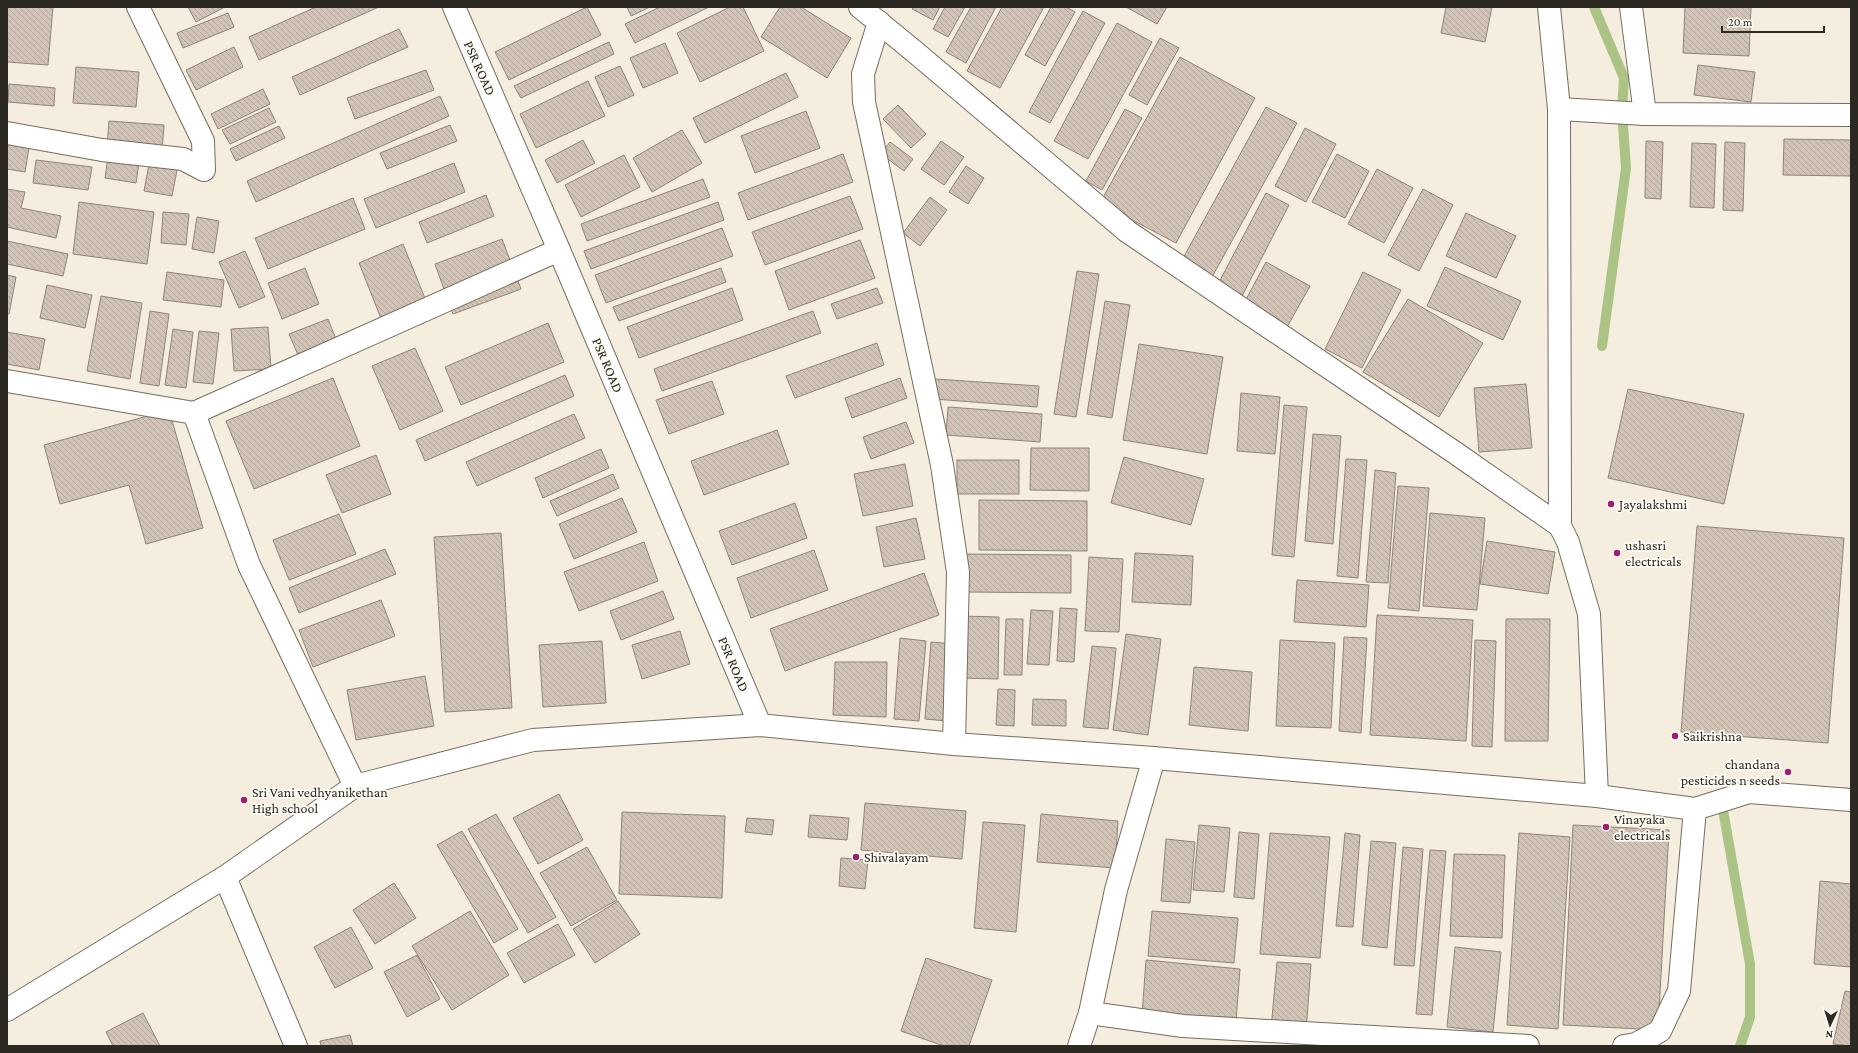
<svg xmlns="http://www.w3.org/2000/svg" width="1858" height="1053" font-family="'Crimson Pro',serif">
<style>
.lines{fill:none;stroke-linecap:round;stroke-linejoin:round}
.stream{stroke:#abc385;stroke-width:10}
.building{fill:url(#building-back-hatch);stroke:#908478}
.minor-casing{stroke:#746e60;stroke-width:24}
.minor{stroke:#fff;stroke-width:22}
.poi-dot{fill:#9e1e71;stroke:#fefbf5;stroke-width:1.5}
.labels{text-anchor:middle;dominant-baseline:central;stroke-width:3.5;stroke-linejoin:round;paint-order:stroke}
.street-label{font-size:14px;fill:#2c2923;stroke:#fefbf5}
.poi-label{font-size:14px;fill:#2c2923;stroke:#fefbf5;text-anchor:start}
</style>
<defs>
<pattern id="building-back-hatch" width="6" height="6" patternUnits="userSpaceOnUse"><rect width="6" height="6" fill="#d1c4b7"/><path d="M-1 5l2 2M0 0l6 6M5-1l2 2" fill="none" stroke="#b4a89d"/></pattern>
</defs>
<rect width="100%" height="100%" fill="#f5eede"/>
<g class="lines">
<g class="stream">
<polyline points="1594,7 1624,78 1622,111 1626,168 1602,346"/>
<polyline points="1723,810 1750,964 1750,1017 1740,1046"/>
</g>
</g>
<g class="building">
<polygon points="7,7 53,7 48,65 7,62"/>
<polygon points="188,7 225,7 196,22"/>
<polygon points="316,7 379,7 259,60 249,37"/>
<polygon points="587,7 601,35 509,80 495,52"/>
<polygon points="627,7 650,7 631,16"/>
<polygon points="660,7 709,7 635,43 625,24"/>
<polygon points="730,7 743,7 764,51 700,82 677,33"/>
<polygon points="780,7 801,7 851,38 827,78 761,37"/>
<polygon points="914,7 940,7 933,20 912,9"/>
<polygon points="945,7 965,7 948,37 933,29"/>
<polygon points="971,7 996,7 966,63 946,52"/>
<polygon points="1002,7 1044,7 1000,88 967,71"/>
<polygon points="1051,7 1066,7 1075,12 1045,66 1025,55"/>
<polygon points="1126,7 1167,7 1157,24"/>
<polygon points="1446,7 1492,7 1485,42 1441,33"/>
<polygon points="1685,7 1751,7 1749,56 1683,53"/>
<polygon points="1083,11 1105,23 1050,123 1029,112"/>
<polygon points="228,13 234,27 183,48 177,33"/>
<polygon points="1117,23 1152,42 1088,159 1054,141"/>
<polygon points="399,29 408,47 300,95 292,77"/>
<polygon points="1160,38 1179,48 1147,105 1129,95"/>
<polygon points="609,42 614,54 521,98 514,86"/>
<polygon points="665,43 678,73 643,88 630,58"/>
<polygon points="234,47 243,67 196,90 186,70"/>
<polygon points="1180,57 1255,98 1176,243 1100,203"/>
<polygon points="1698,65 1755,72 1751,102 1694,95"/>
<polygon points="620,66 634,95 608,107 595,77"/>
<polygon points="76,67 139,72 136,107 73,103"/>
<polygon points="426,70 434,90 355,119 347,98"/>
<polygon points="786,73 798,97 705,143 693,118"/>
<polygon points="588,81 605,116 536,148 520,114"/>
<polygon points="9,84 55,88 54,106 8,102"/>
<polygon points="263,89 270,104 218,129 211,114"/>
<polygon points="440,96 449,116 256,202 247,181"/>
<polygon points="898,105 926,134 911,148 883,119"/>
<polygon points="1266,107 1297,123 1212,277 1182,260"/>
<polygon points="269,108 276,122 230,144 222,130"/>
<polygon points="1125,109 1142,118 1102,190 1086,181"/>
<polygon points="806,111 820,148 755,173 741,136"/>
<polygon points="109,121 164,125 162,151 107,147"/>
<polygon points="450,125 457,141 387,169 380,153"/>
<polygon points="279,126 285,138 236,161 230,149"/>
<polygon points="1305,128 1336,144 1306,202 1275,186"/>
<polygon points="682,130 702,163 652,192 633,158"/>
<polygon points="7,137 30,141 25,172 7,169"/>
<polygon points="1784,139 1851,140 1851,176 1783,175"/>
<polygon points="583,140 595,163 557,183 545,160"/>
<polygon points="941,141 964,157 944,185 921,169"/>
<polygon points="1646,141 1663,142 1661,199 1645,198"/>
<polygon points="890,142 913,159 904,171 881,154"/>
<polygon points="1725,142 1745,143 1743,211 1723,210"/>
<polygon points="1692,143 1716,144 1714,208 1690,207"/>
<polygon points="843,154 853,182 748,220 738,193"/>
<polygon points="1337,154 1369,171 1345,218 1312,202"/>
<polygon points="624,155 640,187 581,217 565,185"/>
<polygon points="108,157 139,163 136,183 105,178"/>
<polygon points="150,159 178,165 172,196 144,191"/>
<polygon points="36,160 92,167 88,190 33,183"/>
<polygon points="454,163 465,192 376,228 364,199"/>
<polygon points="966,166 984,178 968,204 949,192"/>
<polygon points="1377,169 1413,188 1384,243 1348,224"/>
<polygon points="703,179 710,197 587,241 581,224"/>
<polygon points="7,189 25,192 21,208 61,216 56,238 7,227"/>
<polygon points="1423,189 1453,205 1419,271 1388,255"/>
<polygon points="1266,193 1289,205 1241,298 1217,286"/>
<polygon points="486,195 494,216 427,243 419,222"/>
<polygon points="850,196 863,229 765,265 752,232"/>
<polygon points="930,197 947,210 920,246 903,233"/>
<polygon points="353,198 365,229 268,269 255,238"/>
<polygon points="79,202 154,212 147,264 73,254"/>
<polygon points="718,202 724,220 591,269 584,251"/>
<polygon points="163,212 189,214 186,245 161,243"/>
<polygon points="1466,213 1516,236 1496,278 1446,256"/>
<polygon points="197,217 219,221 214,253 192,249"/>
<polygon points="722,228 733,256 606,303 595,275"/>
<polygon points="502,239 521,289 453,314 435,264"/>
<polygon points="860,240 875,278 789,310 775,271"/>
<polygon points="7,241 68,254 63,276 7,264"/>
<polygon points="403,244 431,313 386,331 359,263"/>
<polygon points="245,251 265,297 239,308 219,262"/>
<polygon points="1266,262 1310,286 1286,329 1243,305"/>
<polygon points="1445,267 1521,301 1503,340 1427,306"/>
<polygon points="305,268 319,304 282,319 268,283"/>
<polygon points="721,268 726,282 619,321 613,307"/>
<polygon points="1077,271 1099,274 1076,417 1054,414"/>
<polygon points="167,272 224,280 221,307 163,300"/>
<polygon points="1363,272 1401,290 1362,368 1325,349"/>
<polygon points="7,275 16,277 9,314 7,314"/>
<polygon points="47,285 92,295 85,328 40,318"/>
<polygon points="732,288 743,320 639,358 627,327"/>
<polygon points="877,288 883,303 837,319 831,304"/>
<polygon points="101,296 142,303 130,379 87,371"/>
<polygon points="1408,299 1483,343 1439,417 1363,372"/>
<polygon points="1105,301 1130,305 1112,418 1087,414"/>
<polygon points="150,311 169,314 159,386 140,383"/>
<polygon points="813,311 821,333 662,391 654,369"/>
<polygon points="328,319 339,347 301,362 289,334"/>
<polygon points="548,323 564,362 461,405 445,367"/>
<polygon points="268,327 271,369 234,371 231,329"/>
<polygon points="173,329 193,332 186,388 165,385"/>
<polygon points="199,331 219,333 213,384 193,382"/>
<polygon points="7,332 45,339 39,370 7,364"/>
<polygon points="877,343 884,365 795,398 786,376"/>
<polygon points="1139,344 1223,357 1207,454 1123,440"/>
<polygon points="415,348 443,411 400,430 372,366"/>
<polygon points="565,375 574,396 425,461 416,440"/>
<polygon points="333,378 360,446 254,489 226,421"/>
<polygon points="900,378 907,398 852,418 845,398"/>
<polygon points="935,379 1039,386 1037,407 934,399"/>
<polygon points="712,381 724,414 669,434 656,400"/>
<polygon points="1526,384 1532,448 1479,452 1474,388"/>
<polygon points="1628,389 1744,414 1724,504 1608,478"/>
<polygon points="1241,393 1280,397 1275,454 1237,451"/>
<polygon points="1284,405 1307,407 1294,557 1272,555"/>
<polygon points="948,407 1042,414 1040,442 946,435"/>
<polygon points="169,410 203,528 146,544 129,485 60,504 44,445"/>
<polygon points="574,414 585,438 477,486 466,462"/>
<polygon points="906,422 914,443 871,459 863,437"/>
<polygon points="777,430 789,464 704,495 691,461"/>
<polygon points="1313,434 1341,436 1333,544 1305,541"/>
<polygon points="1031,448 1089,448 1089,491 1030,490"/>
<polygon points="601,449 609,468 543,498 535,478"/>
<polygon points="376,455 391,494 342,513 326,475"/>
<polygon points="1124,457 1204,479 1191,525 1111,503"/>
<polygon points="1346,459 1367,460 1358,578 1337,576"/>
<rect x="957" y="460" width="62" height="34"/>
<polygon points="905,464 913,506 863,516 854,474"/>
<polygon points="1375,470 1396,473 1388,583 1366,582"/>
<polygon points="613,474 619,488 557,516 550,501"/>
<polygon points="1398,486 1429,488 1419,611 1388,608"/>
<polygon points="622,498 637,532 574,559 559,524"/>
<polygon points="979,500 1087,501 1087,551 979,550"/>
<polygon points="795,503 807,538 732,565 719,531"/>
<polygon points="1430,513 1485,518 1477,610 1423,606"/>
<polygon points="339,514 356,554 289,580 273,540"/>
<polygon points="916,518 925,559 884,567 876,527"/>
<polygon points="1697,526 1844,538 1828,743 1681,732"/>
<polygon points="501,533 512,708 445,712 434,537"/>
<polygon points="1487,541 1555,552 1548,594 1480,584"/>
<polygon points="644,542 658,581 579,611 564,572"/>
<polygon points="385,549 396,574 299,613 289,588"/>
<polygon points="814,550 828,590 751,618 737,578"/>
<polygon points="1135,553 1193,556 1191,605 1132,602"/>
<polygon points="966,554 1071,555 1071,593 966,592"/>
<polygon points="1089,557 1123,559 1119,632 1085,631"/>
<polygon points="924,573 939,615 785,671 770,629"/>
<polygon points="1297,580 1369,585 1366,627 1294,622"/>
<polygon points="663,591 674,619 621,640 610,611"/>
<polygon points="381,600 395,636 313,667 299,630"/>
<polygon points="1060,608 1077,609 1074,662 1057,661"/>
<polygon points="1031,610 1053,611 1049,665 1027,664"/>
<polygon points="1377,615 1473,620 1466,741 1370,735"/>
<polygon points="961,616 999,617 998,679 959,678"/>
<polygon points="1006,619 1023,619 1022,675 1004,675"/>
<polygon points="1506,619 1550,619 1548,741 1505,741"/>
<polygon points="680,631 690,664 642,679 632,645"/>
<polygon points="1126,634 1161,639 1148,735 1113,730"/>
<polygon points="1344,637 1367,638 1361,733 1339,731"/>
<polygon points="900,638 926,641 919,721 894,719"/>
<polygon points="1280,640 1335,643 1331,728 1276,726"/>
<polygon points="1475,640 1496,641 1492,747 1472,746"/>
<polygon points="602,641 606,703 543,707 539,645"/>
<polygon points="931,642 953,644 947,721 925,719"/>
<polygon points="1092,646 1116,648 1108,729 1083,727"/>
<polygon points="835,662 887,662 886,717 833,715"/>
<polygon points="1194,667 1252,672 1248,731 1189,725"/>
<polygon points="425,676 434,726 356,740 347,690"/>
<polygon points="998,689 1015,690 1014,726 996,725"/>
<polygon points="1033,699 1066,700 1066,726 1032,725"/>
<polygon points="559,794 583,840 538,864 513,818"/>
<polygon points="865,803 966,811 962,859 861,850"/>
<polygon points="622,812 725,816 722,898 619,894"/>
<polygon points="496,814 556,917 528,933 468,829"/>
<polygon points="1041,814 1118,821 1115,868 1037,862"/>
<polygon points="810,815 849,818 847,840 808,837"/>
<polygon points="747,818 774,820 772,835 745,832"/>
<polygon points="983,822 1025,825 1016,932 974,928"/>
<polygon points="1199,825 1230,828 1224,892 1193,890"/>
<polygon points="1573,825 1669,830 1658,1030 1563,1025"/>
<polygon points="462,831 518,929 494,943 437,845"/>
<polygon points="1239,832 1259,834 1254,899 1234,897"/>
<polygon points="1270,833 1330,837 1320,958 1260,954"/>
<polygon points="1345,833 1360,835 1353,927 1336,926"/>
<polygon points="1519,833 1570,837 1558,1029 1507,1025"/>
<polygon points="1166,839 1195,842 1190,903 1161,901"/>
<polygon points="1371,841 1396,843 1387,948 1362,945"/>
<polygon points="587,847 617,900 571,926 540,873"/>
<polygon points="1403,847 1423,849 1414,966 1394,965"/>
<polygon points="1430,850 1446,851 1432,1015 1416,1014"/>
<polygon points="1454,854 1505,855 1502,938 1450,936"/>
<polygon points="841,858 868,860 865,889 839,886"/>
<polygon points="1820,881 1851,884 1851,967 1814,964"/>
<polygon points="394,883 416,918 375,944 353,910"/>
<polygon points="618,901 640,934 595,963 573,929"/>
<polygon points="470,911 509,975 452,1010 412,946"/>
<polygon points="1152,911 1238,918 1234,963 1148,956"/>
<polygon points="558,924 575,955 524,983 507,953"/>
<polygon points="351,927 373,968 335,988 314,947"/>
<polygon points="1455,947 1501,952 1493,1032 1447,1027"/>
<polygon points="417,955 440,999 407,1017 384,972"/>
<polygon points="926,958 992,980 969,1046 944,1046 901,1031"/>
<polygon points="1146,960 1240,969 1236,1022 1142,1015"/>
<polygon points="1277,962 1311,964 1306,1032 1271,1029"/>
<polygon points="1845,991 1851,992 1851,1046 1833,1044"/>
<polygon points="143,1013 160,1046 113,1046 106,1032"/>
<polygon points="350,1035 353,1046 321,1046 320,1041"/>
</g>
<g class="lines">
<g class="minor-casing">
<g id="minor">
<polyline points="454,7 559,250 760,725"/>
<polyline points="860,7 915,52 1128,232 1454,452 1560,526"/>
<polyline points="1549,7 1559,109 1560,526 1568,542 1589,614 1597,796"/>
<polyline points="1631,7 1645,114"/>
<polyline points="879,22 863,74 864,102 942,465 958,572 954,744"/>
<polyline points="1559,109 1645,114 1851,115"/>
<polyline points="7,133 102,150 183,159 204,170 203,141 138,7"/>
<polyline points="7,381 194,413 249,565 355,786"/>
<polyline points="194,413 559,250"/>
<polyline points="225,877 296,1046"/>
<polyline points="7,1010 225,877 355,786 533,740 760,725 954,744 1154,758 1597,796 1695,809 1749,792 1851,800"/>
<polyline points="1090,1013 1183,1026 1528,1046"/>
<polyline points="1079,1046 1090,1013 1116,890 1154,758"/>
<polyline points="1624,1046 1636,1044 1660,1031 1679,991 1695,809"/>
</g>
</g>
<use href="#minor" class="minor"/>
</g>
<g class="poi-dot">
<circle cx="1611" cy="504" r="4"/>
<circle cx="1617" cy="553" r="4"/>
<circle cx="1675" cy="736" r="4"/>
<circle cx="1788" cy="772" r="4"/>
<circle cx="244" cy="800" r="4"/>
<circle cx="1606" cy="827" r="4"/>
<circle cx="856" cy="857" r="4"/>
</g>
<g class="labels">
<g class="street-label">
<text transform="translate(480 68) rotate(66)">PSR ROAD</text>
<text transform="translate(608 365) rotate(67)">PSR ROAD</text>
<text transform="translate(734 664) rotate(67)">PSR ROAD</text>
</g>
<g class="poi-label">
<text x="1619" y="504">Jayalakshmi</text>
<text x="1625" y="545">ushasri<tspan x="1625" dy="16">electricals</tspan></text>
<text x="1683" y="736">Saikrishna</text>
<text x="1780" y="764" text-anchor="end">chandana<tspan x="1780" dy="16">pesticides n seeds</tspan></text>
<text x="252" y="792">Sri Vani vedhyanikethan<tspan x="252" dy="16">High school</tspan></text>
<text x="1614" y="819">Vinayaka<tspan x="1614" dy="16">electricals</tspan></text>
<text x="864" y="857">Shivalayam</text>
</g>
</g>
<rect width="1858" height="1053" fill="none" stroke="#2c2923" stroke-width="16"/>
<g transform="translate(1830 1025) rotate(184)" stroke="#fefbf5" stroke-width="3" paint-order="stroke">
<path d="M0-3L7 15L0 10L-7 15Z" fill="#2c2923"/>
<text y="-6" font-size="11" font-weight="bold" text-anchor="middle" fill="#2c2923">N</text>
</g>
<path d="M1722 26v6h102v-6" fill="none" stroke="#2c2923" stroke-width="2"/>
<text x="1728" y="26" font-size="12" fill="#2c2923" stroke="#fefbf5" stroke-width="3" paint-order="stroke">20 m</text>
</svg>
